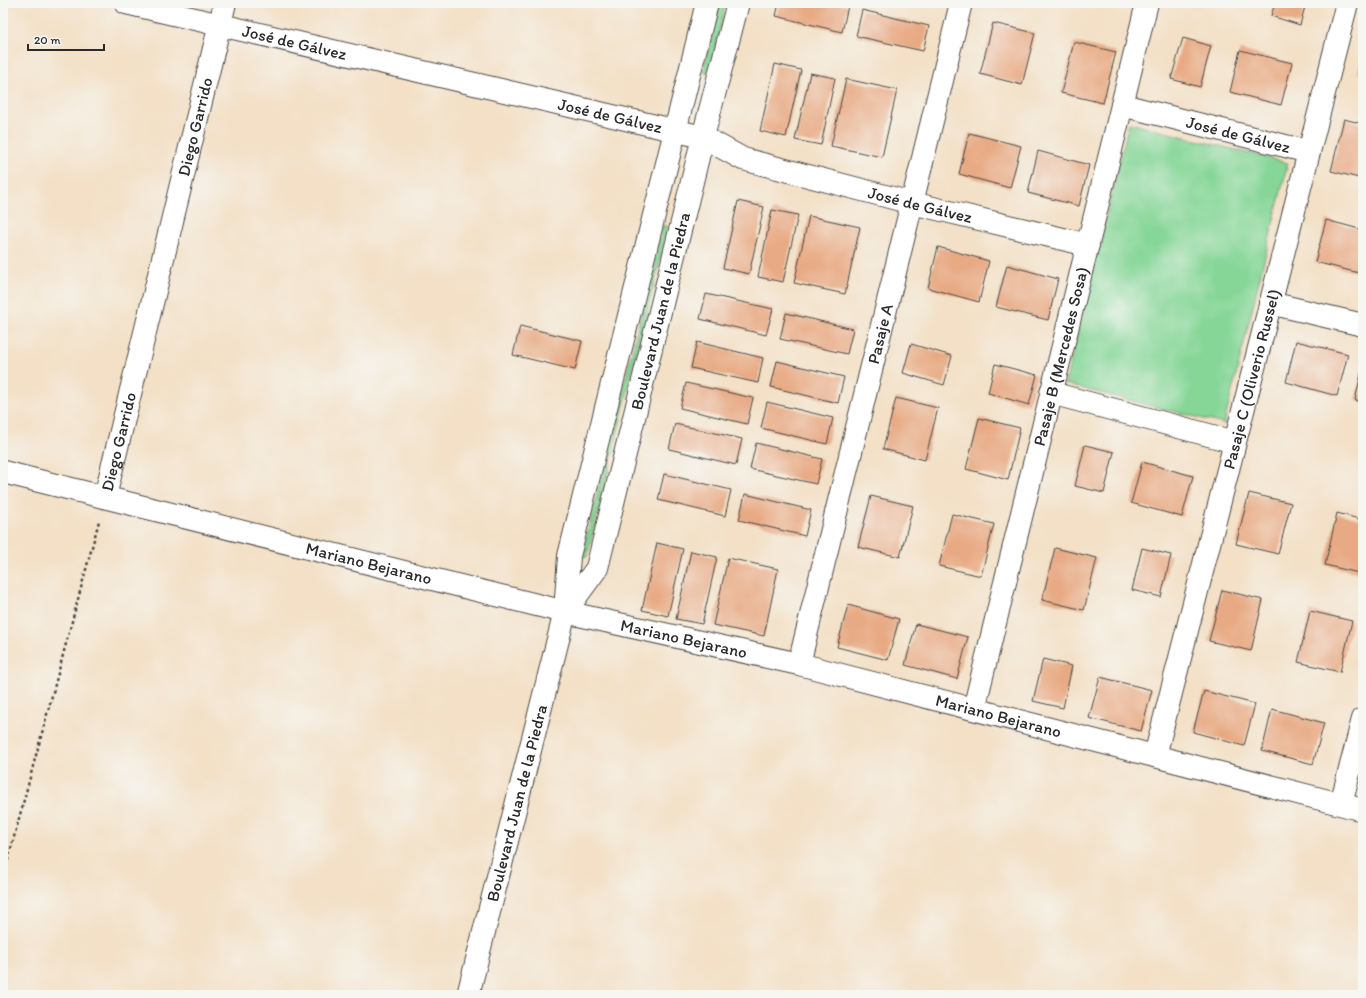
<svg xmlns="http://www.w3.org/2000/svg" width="1366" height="998" font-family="Itim,sans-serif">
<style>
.green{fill:#85d697;stroke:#588061}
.building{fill:#e8aa84}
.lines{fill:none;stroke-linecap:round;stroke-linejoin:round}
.minor-casing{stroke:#494642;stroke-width:24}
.secondary-casing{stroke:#494642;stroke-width:24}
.path{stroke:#494642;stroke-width:2.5;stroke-dasharray:3 3;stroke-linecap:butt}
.minor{stroke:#fff;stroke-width:22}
.secondary{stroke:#fff;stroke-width:22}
.labels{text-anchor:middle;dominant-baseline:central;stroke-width:3;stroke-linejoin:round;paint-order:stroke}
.street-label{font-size:17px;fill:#2b2b2b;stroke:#f6f6f2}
</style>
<rect width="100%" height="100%" fill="#f6f6f2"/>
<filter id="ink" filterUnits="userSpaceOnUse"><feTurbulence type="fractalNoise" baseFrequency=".025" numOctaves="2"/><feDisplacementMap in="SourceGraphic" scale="8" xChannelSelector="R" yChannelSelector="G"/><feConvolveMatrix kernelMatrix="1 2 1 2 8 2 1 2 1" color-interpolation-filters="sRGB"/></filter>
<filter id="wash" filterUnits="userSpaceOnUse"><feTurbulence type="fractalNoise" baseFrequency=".012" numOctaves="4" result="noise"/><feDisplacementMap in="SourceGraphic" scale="16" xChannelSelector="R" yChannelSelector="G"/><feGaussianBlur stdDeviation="0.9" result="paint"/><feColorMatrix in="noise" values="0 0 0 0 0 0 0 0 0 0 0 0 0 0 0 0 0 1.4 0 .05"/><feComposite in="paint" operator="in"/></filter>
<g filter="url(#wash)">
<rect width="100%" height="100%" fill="#f3e0c6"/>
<g class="green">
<polygon points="720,3 726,3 709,73 703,72"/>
<polygon points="1129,123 1288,163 1224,424 1065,384"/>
<polygon points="663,225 668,227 587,557 582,556"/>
</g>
<g id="blocks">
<g class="building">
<polygon points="779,3 834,3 848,6 842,32 776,16"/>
<polygon points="1275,3 1306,3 1300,25 1271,16"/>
<polygon points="862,10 929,26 923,51 856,36"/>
<polygon points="993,23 1035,33 1022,85 980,74"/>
<polygon points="1183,38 1211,46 1200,87 1171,79"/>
<polygon points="1074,42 1116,52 1103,103 1061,93"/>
<polygon points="1240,50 1292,63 1281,105 1230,92"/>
<polygon points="1362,57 1363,57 1363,75 1358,73"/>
<polygon points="775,64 801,70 786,137 760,131"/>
<polygon points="810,73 835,78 821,145 795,140"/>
<polygon points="846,79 897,90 882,157 831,146"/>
<polygon points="1344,119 1363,124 1363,179 1331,171"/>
<polygon points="969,133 1021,146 1010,188 959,174"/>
<polygon points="1038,151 1089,165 1079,206 1028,193"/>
<polygon points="738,201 764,207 749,274 723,268"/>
<polygon points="772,210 798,215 783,282 758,277"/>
<polygon points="809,216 860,227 845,294 794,283"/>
<polygon points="1326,220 1363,230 1363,274 1315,262"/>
<polygon points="938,247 989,261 979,302 928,288"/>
<polygon points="1007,265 1058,279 1048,320 996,307"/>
<polygon points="706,294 773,309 766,335 700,319"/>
<polygon points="786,313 853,329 847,354 780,339"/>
<polygon points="520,326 582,341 575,370 513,355"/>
<polygon points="1296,341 1348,354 1337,396 1286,382"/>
<polygon points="697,342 763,358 758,383 691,368"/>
<polygon points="911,344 952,356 944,385 903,373"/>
<polygon points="777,361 844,377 838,403 771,387"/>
<polygon points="995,364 1037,375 1029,405 988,393"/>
<polygon points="1362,370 1363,370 1363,403 1355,400"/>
<polygon points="686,383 753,398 747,424 680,408"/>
<polygon points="896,398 938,408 925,460 883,449"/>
<polygon points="767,402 833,418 827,444 761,428"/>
<polygon points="979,418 1020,428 1008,480 966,469"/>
<polygon points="675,424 742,439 736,465 669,449"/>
<polygon points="756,443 822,459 816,484 750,469"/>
<polygon points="1085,445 1114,452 1104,493 1075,486"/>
<polygon points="1142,462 1193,476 1182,517 1131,503"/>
<polygon points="664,474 731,490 725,516 658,500"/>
<polygon points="1249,493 1291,503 1278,554 1236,544"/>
<polygon points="745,494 811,510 805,536 739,520"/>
<polygon points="871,496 913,506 900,557 858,547"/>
<polygon points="1337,513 1363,520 1363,574 1325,565"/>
<polygon points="952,514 994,524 981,576 939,566"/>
<polygon points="657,543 683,549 668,616 642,610"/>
<polygon points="1055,548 1097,558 1084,610 1042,600"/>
<polygon points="1142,548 1171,555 1161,597 1132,590"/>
<polygon points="691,551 717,557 702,624 676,619"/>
<polygon points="728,558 778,569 764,636 713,625"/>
<polygon points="1222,590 1263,600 1251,651 1209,641"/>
<polygon points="848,605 899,619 888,660 837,647"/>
<polygon points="1310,611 1352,621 1340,672 1298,662"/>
<polygon points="916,624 968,637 957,679 905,665"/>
<polygon points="1043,659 1072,666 1063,708 1033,701"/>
<polygon points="1100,677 1152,690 1141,731 1089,718"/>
<polygon points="1204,691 1255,704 1244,746 1193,732"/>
<polygon points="1272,709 1324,723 1313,764 1262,751"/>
</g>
</g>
</g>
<g filter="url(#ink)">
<use href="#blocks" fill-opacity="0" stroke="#494642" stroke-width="1"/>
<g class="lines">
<g class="minor-casing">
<g id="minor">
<path id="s1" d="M126,3L703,137L743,159L912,203L1088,245"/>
<path id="s2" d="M1122,105L1309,152"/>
<polyline points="1270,303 1363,325"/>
<polyline points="1051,393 1235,442"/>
<path id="s3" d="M3,472L565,612L799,664L1363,810"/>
<path id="s4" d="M105,497L225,3"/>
<path id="s5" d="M799,664L961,3"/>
<path id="s6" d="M974,709L1147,3"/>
<path id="s7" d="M1155,756L1347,3"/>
<polyline points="1341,804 1363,719"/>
</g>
</g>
<g class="secondary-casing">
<g id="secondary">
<path id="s8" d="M565,612L597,568L703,137L738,3"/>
<path id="s9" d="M468,995L565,612L569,556L707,3"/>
</g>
</g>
<polyline class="path" points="3,878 99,521"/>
<use href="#minor" class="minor"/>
<use href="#secondary" class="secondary"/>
</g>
</g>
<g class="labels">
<g class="street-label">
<text stroke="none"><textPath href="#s1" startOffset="173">José de Gálvez</textPath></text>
<text stroke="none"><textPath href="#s1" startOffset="497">José de Gálvez</textPath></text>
<text stroke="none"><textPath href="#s4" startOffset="381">Diego Garrido</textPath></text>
<text stroke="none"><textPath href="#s2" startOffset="120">José de Gálvez</textPath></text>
<text stroke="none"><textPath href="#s1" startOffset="821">José de Gálvez</textPath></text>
<text stroke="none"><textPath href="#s8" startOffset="319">Boulevard Juan de la Piedra</textPath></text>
<text stroke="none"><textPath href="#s5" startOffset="340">Pasaje A</textPath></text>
<text stroke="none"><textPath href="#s6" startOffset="363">Pasaje B (Mercedes Sosa)</textPath></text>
<text stroke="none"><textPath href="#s7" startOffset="389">Pasaje C (Oliverio Russel)</textPath></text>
<text stroke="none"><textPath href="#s4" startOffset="57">Diego Garrido</textPath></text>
<text stroke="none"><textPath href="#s3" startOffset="377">Mariano Bejarano</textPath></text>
<text stroke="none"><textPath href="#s3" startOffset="701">Mariano Bejarano</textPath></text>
<text stroke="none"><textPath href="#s3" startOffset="1025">Mariano Bejarano</textPath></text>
<text stroke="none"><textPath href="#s9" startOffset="198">Boulevard Juan de la Piedra</textPath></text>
</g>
</g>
<rect width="1366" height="998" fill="none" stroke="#f6f6f2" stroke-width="16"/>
<path d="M28 44v6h76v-6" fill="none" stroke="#2b2b2b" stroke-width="2"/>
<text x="34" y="44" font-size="12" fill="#2b2b2b" stroke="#f6f6f2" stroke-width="3" paint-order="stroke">20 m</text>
</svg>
